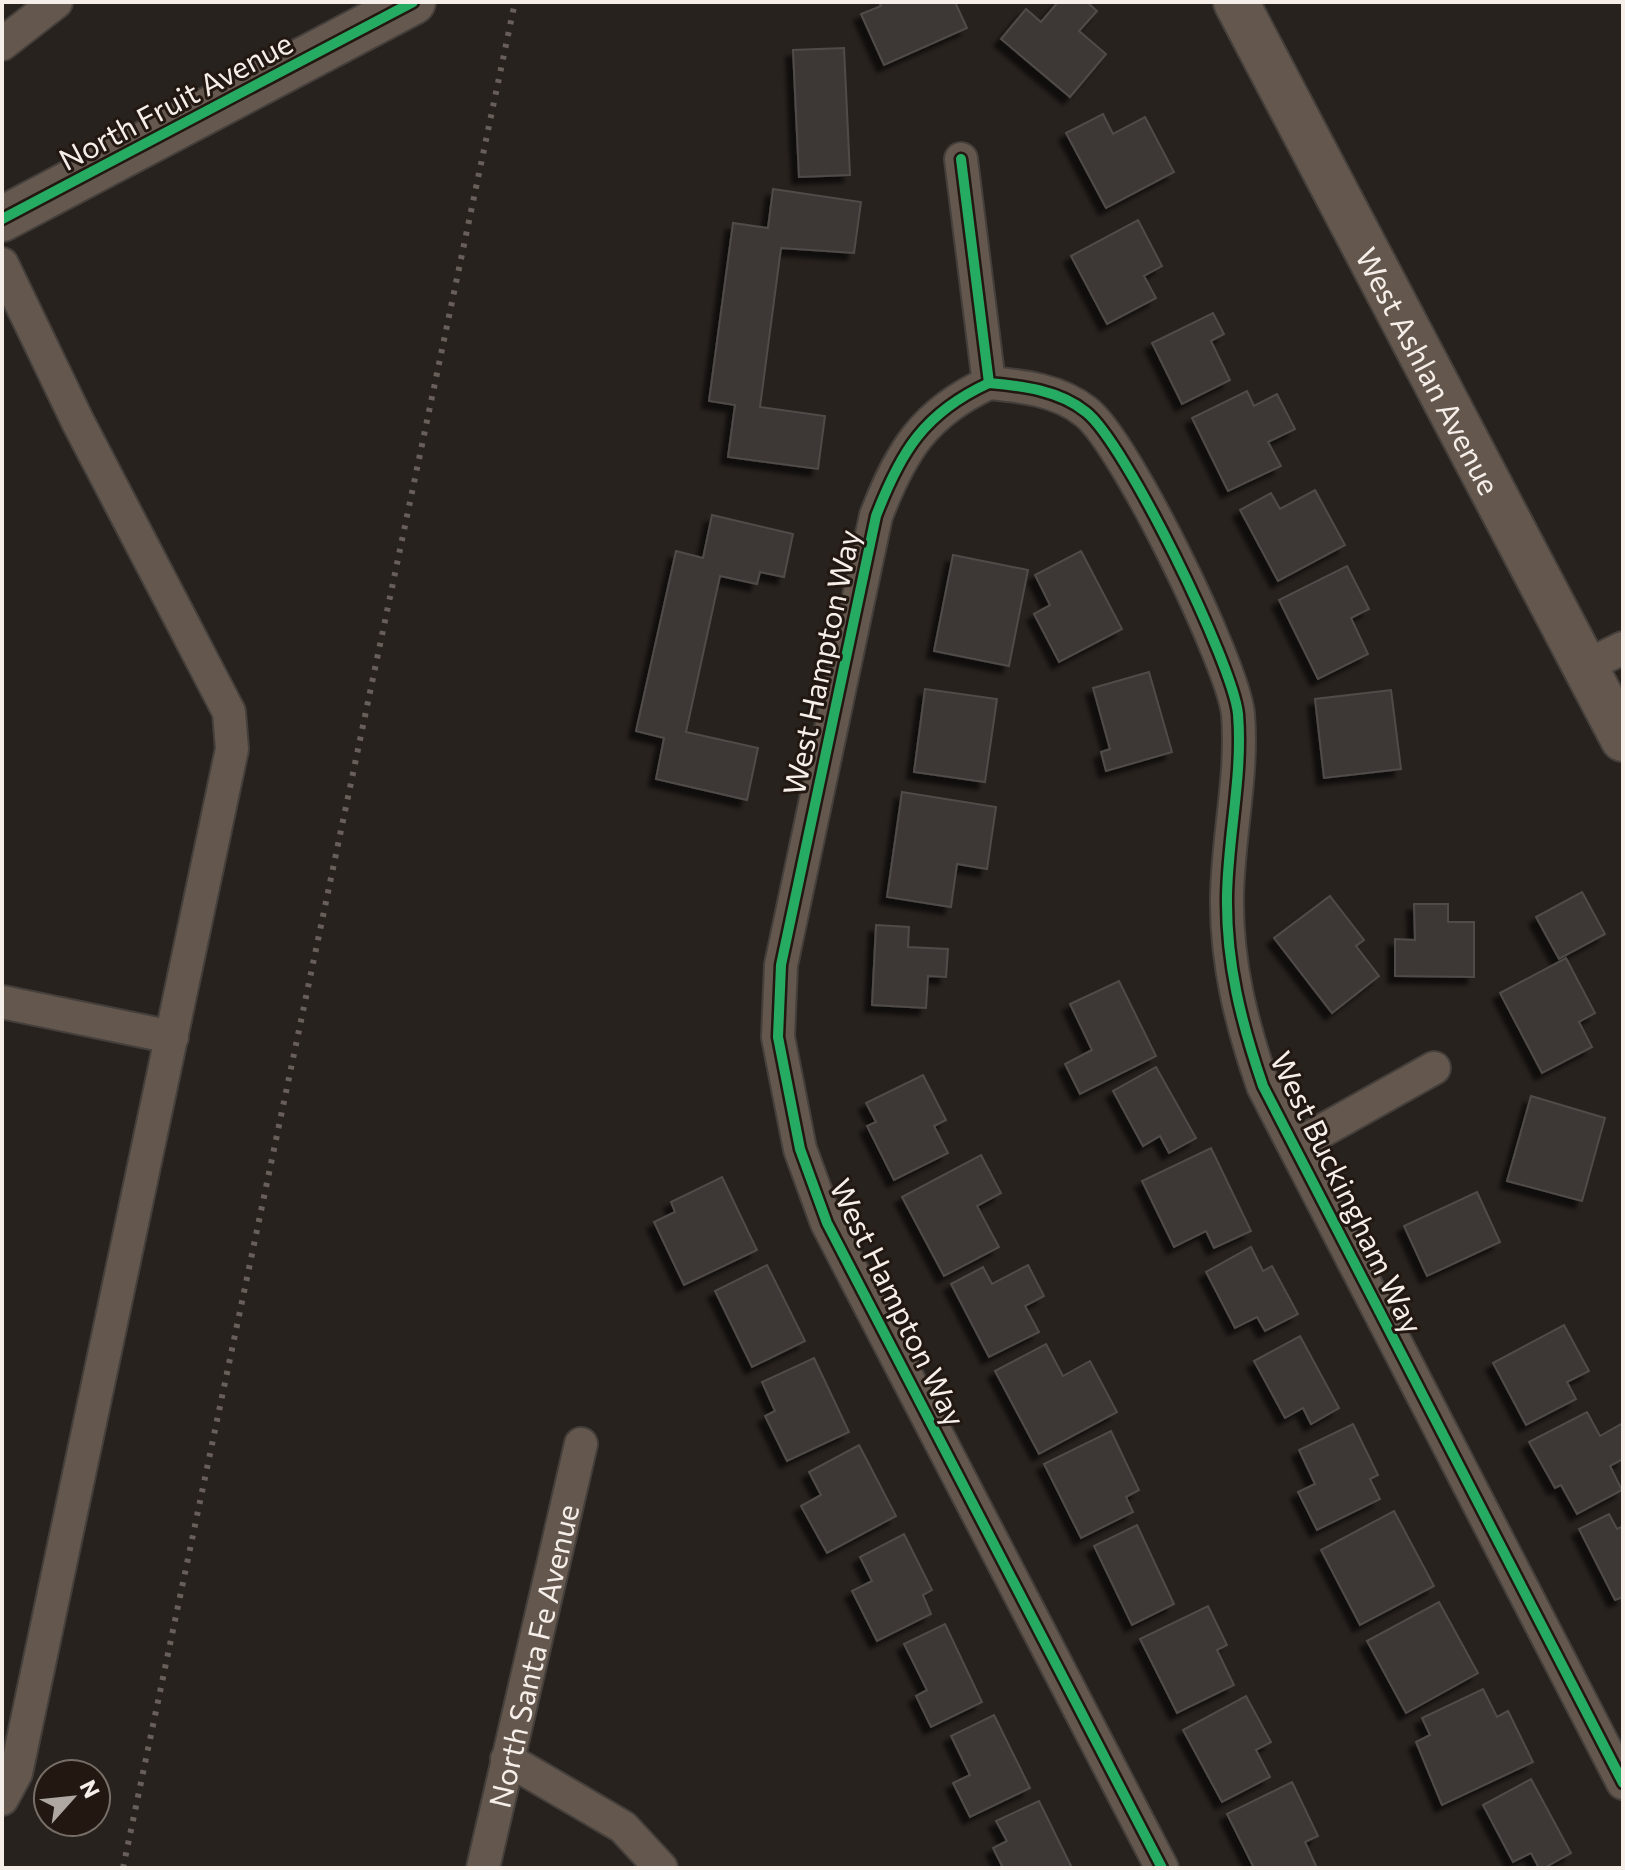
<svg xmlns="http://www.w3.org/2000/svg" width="1625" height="1870" font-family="Commissioner,sans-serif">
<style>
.building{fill:#3d3834;stroke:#504b48;stroke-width:2;filter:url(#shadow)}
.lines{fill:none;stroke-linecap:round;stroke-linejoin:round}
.street-casing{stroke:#443f3b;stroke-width:36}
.secondary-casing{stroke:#443f3b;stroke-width:48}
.primary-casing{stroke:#443f3b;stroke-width:48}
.street{stroke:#63574e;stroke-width:32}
.secondary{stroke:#65584f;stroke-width:44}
.primary{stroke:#64574d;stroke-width:44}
.rail{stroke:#685f5a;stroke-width:6;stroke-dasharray:4 8;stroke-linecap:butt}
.cycleway-casing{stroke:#221811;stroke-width:15}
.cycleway{stroke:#26ab63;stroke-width:10}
.labels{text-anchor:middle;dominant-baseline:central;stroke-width:6;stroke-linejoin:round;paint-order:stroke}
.street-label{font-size:30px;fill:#f6eee9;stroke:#221811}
</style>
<defs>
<filter id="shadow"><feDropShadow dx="-7" dy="7" stdDeviation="2" flood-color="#0009"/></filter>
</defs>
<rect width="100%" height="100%" fill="#28221e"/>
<g class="building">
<polygon points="879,2 955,2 967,28 884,65 861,14 881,6"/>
<polygon points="1058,2 1087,2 1097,11 1079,31 1106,54 1070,97 1001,39 1026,9 1041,22"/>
<polygon points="844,48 850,175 799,177 793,50"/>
<polygon points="1103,114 1113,134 1145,117 1174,172 1106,208 1066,133"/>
<polygon points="773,189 861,202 854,253 781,248 760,407 825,416 818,469 728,457 735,405 709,401 733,223 768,228"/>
<polygon points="1138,220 1162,266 1144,276 1156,298 1107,324 1071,256"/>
<polygon points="1213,313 1224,334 1211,341 1230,380 1182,404 1152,343"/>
<polygon points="1247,391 1254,406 1277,394 1295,429 1268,442 1281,466 1228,491 1192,418"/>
<polygon points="1315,490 1345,545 1278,581 1240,510 1271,493 1280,509"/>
<polygon points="712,515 793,534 784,577 760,572 757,584 720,576 686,732 758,748 747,800 656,779 664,738 636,731 676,551 703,558"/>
<polygon points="1081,551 1122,629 1059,662 1034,614 1050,605 1035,575"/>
<polygon points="953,555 1028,570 1009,666 934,651"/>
<polygon points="1347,566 1369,609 1351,618 1368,654 1318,679 1279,600"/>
<polygon points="1149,672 1172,752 1106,771 1101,752 1110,749 1093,688"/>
<polygon points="925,689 997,699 985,782 914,772"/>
<polygon points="1391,690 1401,769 1324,778 1315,699"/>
<polygon points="902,792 996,807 987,869 957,864 951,907 887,897"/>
<polygon points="1582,892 1605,934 1559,959 1536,917"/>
<polygon points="1330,896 1364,940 1356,946 1379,976 1332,1013 1274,938"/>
<polygon points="1414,904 1448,904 1448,922 1474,922 1474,977 1395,976 1395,939 1415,940"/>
<polygon points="876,925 909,927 908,947 948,949 946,977 928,976 926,1008 872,1005"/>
<polygon points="1566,958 1595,1013 1579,1022 1592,1047 1542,1073 1500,993"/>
<polygon points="1119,981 1156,1056 1080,1094 1065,1064 1092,1050 1070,1004"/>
<polygon points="1156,1067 1196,1138 1169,1153 1160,1136 1143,1146 1113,1091"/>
<polygon points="923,1075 946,1120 934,1126 948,1153 894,1180 867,1126 876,1122 866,1103"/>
<polygon points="1531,1096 1605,1118 1582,1201 1507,1181"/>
<polygon points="1211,1148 1251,1231 1214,1248 1206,1231 1174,1247 1142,1181"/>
<polygon points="981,1155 1001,1193 977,1206 999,1247 944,1276 902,1197"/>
<polygon points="722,1177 757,1250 684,1285 654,1222 675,1212 671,1202"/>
<polygon points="1477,1192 1500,1242 1427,1276 1404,1226"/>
<polygon points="1251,1247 1263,1271 1272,1266 1298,1314 1265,1331 1257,1317 1235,1328 1206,1272"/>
<polygon points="767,1265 805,1341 752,1367 715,1291"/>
<polygon points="1028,1265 1044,1296 1025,1306 1039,1332 989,1357 951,1284 983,1267 992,1284"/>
<polygon points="1564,1325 1589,1371 1567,1382 1576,1399 1526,1425 1493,1363"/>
<polygon points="1300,1336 1339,1408 1311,1424 1303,1408 1285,1418 1254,1361"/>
<polygon points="1046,1344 1063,1376 1090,1361 1117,1412 1039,1454 995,1371"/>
<polygon points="814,1358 849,1432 787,1461 765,1416 775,1411 762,1382"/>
<polygon points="1587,1412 1600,1436 1623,1423 1623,1459 1610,1466 1622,1490 1577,1514 1561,1485 1555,1488 1529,1442"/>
<polygon points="1353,1424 1378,1475 1370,1479 1380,1499 1317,1530 1298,1492 1315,1484 1299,1450"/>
<polygon points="1111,1431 1139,1490 1126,1497 1133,1512 1081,1538 1044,1464"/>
<polygon points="859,1445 896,1516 827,1553 801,1506 821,1495 809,1472"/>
<polygon points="1394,1511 1434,1586 1360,1625 1321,1550"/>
<polygon points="1609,1514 1617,1529 1623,1526 1623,1597 1615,1600 1579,1529"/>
<polygon points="1137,1525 1174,1604 1132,1625 1094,1546"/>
<polygon points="904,1534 932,1590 923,1595 931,1614 877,1641 852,1591 872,1581 860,1557"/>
<polygon points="1439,1602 1478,1673 1406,1713 1367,1641"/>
<polygon points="1208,1606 1227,1645 1217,1650 1234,1685 1177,1713 1140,1639"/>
<polygon points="945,1624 982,1702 931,1727 916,1696 927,1690 904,1644"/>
<polygon points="1483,1689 1497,1717 1508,1711 1533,1762 1442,1805 1416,1742 1430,1735 1422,1718"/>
<polygon points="1246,1696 1271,1742 1256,1750 1270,1777 1222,1802 1183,1730"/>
<polygon points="994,1715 1030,1788 970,1817 953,1783 970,1775 951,1736"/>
<polygon points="1531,1779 1571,1853 1544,1868 1539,1868 1531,1853 1513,1862 1483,1805"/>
<polygon points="1292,1782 1318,1836 1305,1842 1317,1868 1254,1868 1227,1814"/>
<polygon points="1039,1801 1072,1868 1003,1868 993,1848 1007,1841 996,1821"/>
</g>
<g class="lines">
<g class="street-casing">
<g id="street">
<polyline points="2,44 56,2"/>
<path d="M961,159L989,383C1022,386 1059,390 1086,412C1125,442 1233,664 1238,714C1243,775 1228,835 1227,896C1226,963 1241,1022 1263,1086L1623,1783"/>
<polyline points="2,264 78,422 229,712 232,749 16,1773 2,1799"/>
<path d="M989,383C924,413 901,451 876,516L781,965L778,1037L800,1149L827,1223L1162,1868"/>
<polyline points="1586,666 1623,648"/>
<polyline points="2,1002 172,1037"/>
<polyline points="1295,1146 1434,1068"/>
<polyline points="507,1759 623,1827 661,1868"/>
<path id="s1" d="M483,1868L581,1444"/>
</g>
</g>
<g class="secondary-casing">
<polyline id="secondary" points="2,219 413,2"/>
</g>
<g class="primary-casing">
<g id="primary">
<path id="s2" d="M1236,2L1623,739"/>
</g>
</g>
<use href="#street" class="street"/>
<use href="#secondary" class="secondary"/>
<use href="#primary" class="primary"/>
<polyline class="rail" points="123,1868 515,2"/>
<g class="cycleway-casing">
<g id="cycleway">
<path d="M961,159L989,383C1022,386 1059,390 1086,412C1125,442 1233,664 1238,714C1243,775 1228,835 1227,896C1226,963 1241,1022 1263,1086L1623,1783"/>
<polyline points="2,219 413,2"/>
<path d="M989,383C924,413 901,451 876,516L781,965L778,1037L800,1149L827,1223L1162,1868"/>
</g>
</g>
<use href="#cycleway" class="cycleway"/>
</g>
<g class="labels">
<g class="street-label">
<text transform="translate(175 100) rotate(-28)">North Fruit Avenue</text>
<text stroke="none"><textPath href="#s2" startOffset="416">West Ashlan Avenue</textPath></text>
<text transform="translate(820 662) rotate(-78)">West Hampton Way</text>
<text transform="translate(1348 1192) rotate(64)">West Buckingham Way</text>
<text transform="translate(899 1302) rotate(64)">West Hampton Way</text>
<text stroke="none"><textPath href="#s1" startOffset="218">North Santa Fe Avenue</textPath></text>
</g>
</g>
<rect width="1625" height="1870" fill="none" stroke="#f6eee9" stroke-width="8"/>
<g transform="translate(72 1798) rotate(63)"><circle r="38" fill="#221811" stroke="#776e67" stroke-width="2"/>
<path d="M0-6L14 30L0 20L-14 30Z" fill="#aea7a2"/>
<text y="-12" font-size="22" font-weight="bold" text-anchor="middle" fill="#f6eee9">N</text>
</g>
</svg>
